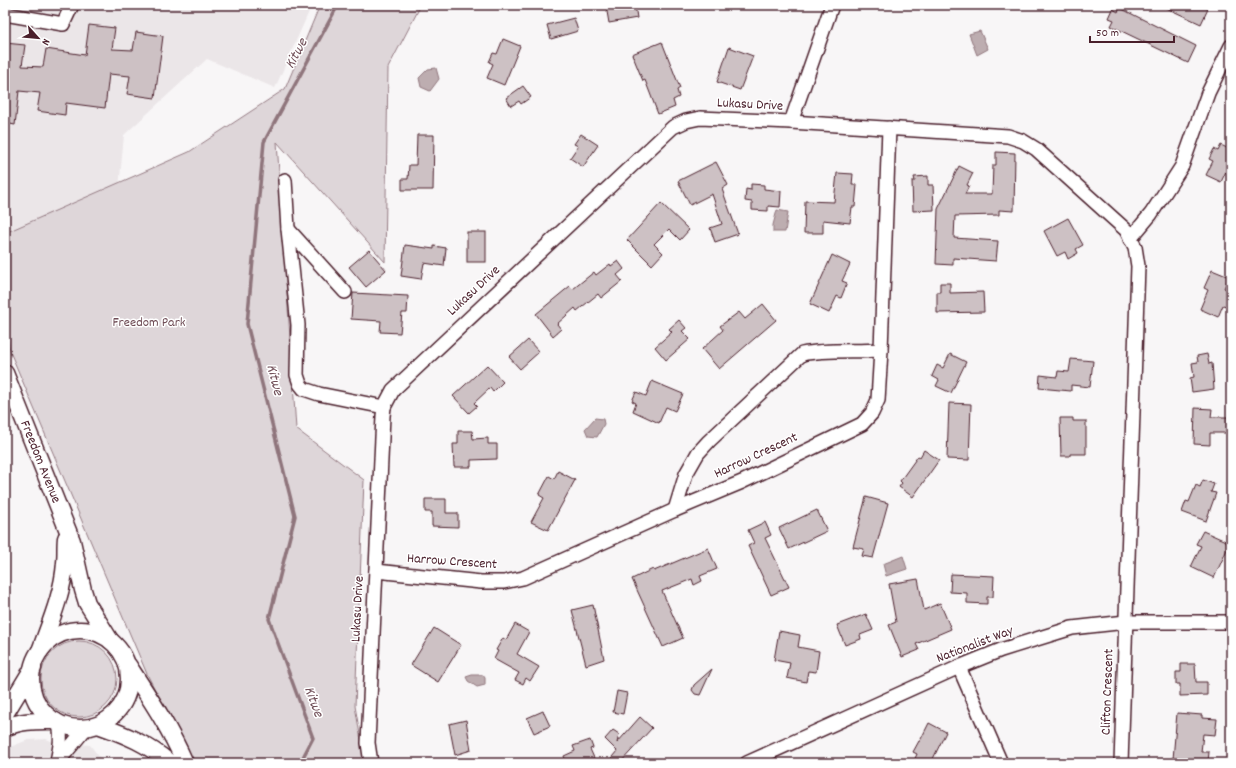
<svg xmlns="http://www.w3.org/2000/svg" width="1236" height="768" font-family="Dekko,sans-serif">
<style>
.built{fill:#ebe6e8}
.green{fill:#ded6d9;stroke:#947a82}
.water{fill:#bdadb0;stroke:#8f747b}
.lines{fill:none;stroke-linecap:round;stroke-linejoin:round}
.stream{stroke:#8f747b;stroke-width:3.5}
.building{fill:#cdc1c4;stroke:#4a1f2b}
.minor-casing{stroke:#4a1f2b;stroke-width:16}
.major-casing{stroke:#4a1f2b;stroke-width:19}
.minor{stroke:#fff;stroke-width:13}
.major{stroke:#fff;stroke-width:16}
.labels{text-anchor:middle;dominant-baseline:central;stroke-width:3;stroke-linejoin:round;paint-order:stroke}
.street-label{font-size:14px;fill:#4a1f2b;stroke:#fff}
.park-label{font-size:14px;fill:#6f4d56;stroke:#fff}
.water-label{font-size:15px;font-style:italic;fill:#72515a;stroke:#fff}
</style>
<rect width="100%" height="100%" fill="#f8f6f7"/>
<filter id="ink" filterUnits="userSpaceOnUse"><feTurbulence type="fractalNoise" baseFrequency=".025" numOctaves="2"/><feDisplacementMap in="SourceGraphic" scale="8" xChannelSelector="R" yChannelSelector="G"/><feConvolveMatrix kernelMatrix="1 2 1 2 8 2 1 2 1" color-interpolation-filters="sRGB"/></filter>
<g filter="url(#ink)">
<g class="built">
<polygon points="5,5 312,5 275,88 207,59 124,135 115,231 5,228"/>
<polygon points="46,739 54,742 90,745 104,763 5,763 5,749 28,740"/>
</g>
<g class="green">
<polygon points="320,5 421,5 388,68 385,262 277,142 296,429 364,480 355,706 365,763 192,763 147,674 11,354 5,328 5,233 189,152 285,89"/>
<circle cx="79" cy="679" r="38"/>
</g>
<g class="water">
<polygon points="980,31 988,49 977,55 969,34"/>
<polygon points="436,68 439,79 430,91 421,87 419,78 428,69"/>
<polygon points="777,210 788,212 785,232 773,232 773,225"/>
<polygon points="595,418 603,419 604,424 597,437 588,436 585,429"/>
<polygon points="903,556 907,569 886,576 883,564"/>
<polygon points="472,675 483,675 485,678 485,685 477,687 468,681 466,677"/>
</g>
<g class="lines">
<polyline class="stream" points="300,763 313,738 269,619 295,516 247,324 264,142 338,5"/>
</g>
<g class="building">
<polygon points="615,5 635,5 637,18 609,23 606,6"/>
<polygon points="1160,5 1200,5 1208,9 1201,24"/>
<polygon points="1120,8 1196,46 1188,63 1111,26 1114,20 1109,18 1113,9 1118,12"/>
<polygon points="574,18 578,31 551,39 547,25"/>
<polygon points="89,25 115,28 112,49 133,50 136,32 163,36 155,98 127,94 130,76 109,74 105,108 66,103 65,115 37,111 40,93 19,91 15,125 5,123 5,43 25,45 22,66 43,67 46,49 85,55"/>
<polygon points="503,39 520,46 504,85 487,78 493,64 489,62 493,53 497,54"/>
<polygon points="662,42 680,88 677,90 679,97 673,100 675,107 658,114 645,80 643,81 632,54"/>
<polygon points="729,47 753,56 740,90 717,82"/>
<polygon points="523,86 531,97 521,104 519,101 511,106 506,98"/>
<polygon points="581,134 598,145 583,167 570,158 578,146 574,144"/>
<polygon points="417,135 434,135 433,190 402,190 402,179 408,179 409,165 416,165"/>
<polygon points="1221,145 1231,150 1231,161 1221,182 1206,175 1213,161 1209,159 1214,149 1218,151"/>
<polygon points="996,152 1015,153 1014,211 999,210 999,215 955,216 954,238 998,241 996,261 953,258 953,265 936,264 938,209 959,166 973,173 967,185 969,186 965,194 992,194 993,165 996,165"/>
<polygon points="716,162 728,185 722,189 738,234 715,242 710,228 722,224 712,194 690,205 678,181"/>
<polygon points="837,173 853,174 852,185 857,185 855,207 852,207 850,223 823,220 823,233 804,233 805,201 834,202"/>
<polygon points="928,176 928,185 933,185 934,210 913,211 912,181 915,181 914,177"/>
<polygon points="751,184 764,185 764,189 781,191 780,207 768,206 768,211 752,210 752,202 745,201 746,189 751,190"/>
<polygon points="661,203 689,230 680,240 669,229 654,244 663,253 652,265 627,240"/>
<polygon points="1068,218 1083,245 1076,249 1078,253 1068,259 1065,252 1057,256 1044,231"/>
<rect x="467" y="232" width="19" height="30"/>
<polygon points="405,245 434,249 434,246 446,248 444,266 424,263 421,279 401,276"/>
<polygon points="369,250 386,270 366,287 349,267"/>
<polygon points="832,255 850,264 842,281 847,283 841,298 837,296 829,313 810,304"/>
<polygon points="618,261 624,269 617,275 622,281 601,298 598,294 577,311 575,308 557,324 561,329 553,336 536,314 570,286 573,289 594,272 596,275 610,264 611,266"/>
<polygon points="1212,270 1229,277 1224,288 1231,291 1231,308 1223,305 1218,317 1200,309 1208,290 1204,288"/>
<polygon points="940,283 950,283 950,293 983,292 984,312 937,313 937,292 940,292"/>
<polygon points="353,293 408,296 407,313 402,313 400,333 380,332 381,321 351,319"/>
<polygon points="763,304 776,320 719,369 702,349 723,330 720,326 739,312 745,319"/>
<polygon points="679,320 686,328 682,331 690,339 666,360 655,347 672,332 669,329"/>
<polygon points="528,340 539,352 520,369 509,357"/>
<polygon points="950,354 966,362 951,393 936,386 939,380 932,376 937,365 943,368"/>
<polygon points="1207,354 1209,364 1212,363 1214,389 1192,392 1190,378 1194,377 1192,363 1198,362 1197,356"/>
<polygon points="1071,359 1093,361 1090,387 1071,385 1071,391 1039,388 1040,375 1057,377 1058,371 1069,372"/>
<polygon points="487,365 503,382 493,392 490,388 474,403 477,406 469,413 453,396"/>
<polygon points="652,381 683,394 675,411 666,407 659,423 633,411 636,403 632,401 636,392 646,396"/>
<polygon points="949,403 971,404 969,460 947,459"/>
<polygon points="1195,408 1212,409 1211,417 1228,417 1228,433 1210,433 1210,445 1194,444"/>
<polygon points="1060,418 1073,418 1073,421 1086,421 1086,454 1070,454 1070,456 1061,456"/>
<polygon points="458,431 472,431 473,439 488,438 488,444 497,444 497,459 471,460 471,467 454,467 453,444 458,444"/>
<polygon points="924,450 939,460 913,497 899,487 902,483 900,481 918,456 920,457"/>
<polygon points="558,471 575,480 548,530 531,522 544,498 539,495 549,476 554,479"/>
<polygon points="1203,480 1214,484 1211,492 1216,493 1206,521 1182,512 1186,501 1189,502 1196,485 1200,487"/>
<polygon points="866,497 888,503 873,558 862,556 864,549 853,547"/>
<polygon points="425,499 446,499 446,513 458,513 458,527 432,526 432,512 425,512"/>
<polygon points="817,510 827,531 789,549 779,528"/>
<polygon points="765,522 771,535 765,538 789,587 771,595 748,546 754,543 748,530"/>
<polygon points="1203,531 1230,543 1214,578 1191,567 1201,546 1196,544"/>
<polygon points="708,548 717,569 700,576 702,581 694,585 692,579 662,591 683,638 663,647 632,579 653,569 654,571"/>
<polygon points="951,574 994,576 993,597 987,597 987,604 967,603 967,593 950,592"/>
<polygon points="918,579 924,610 940,603 951,629 916,644 919,650 902,657 889,625 896,622 889,584"/>
<polygon points="593,605 604,659 586,665 572,610"/>
<polygon points="866,614 873,630 860,635 861,639 845,645 837,625"/>
<polygon points="515,624 529,632 517,654 539,667 530,681 526,678 523,684 515,680 519,673 494,659 498,651 496,650 503,638 506,640"/>
<polygon points="434,628 461,645 438,682 411,665"/>
<polygon points="779,631 800,635 798,647 819,651 816,672 808,671 806,682 787,678 790,663 774,660"/>
<polygon points="1181,664 1195,664 1196,682 1207,682 1207,695 1180,696 1180,684 1176,684 1176,672 1181,672"/>
<polygon points="712,669 700,695 695,694 692,690 694,685"/>
<polygon points="617,691 627,693 623,714 613,712"/>
<polygon points="543,711 550,726 534,733 527,718"/>
<polygon points="1177,713 1202,715 1202,718 1217,719 1215,735 1203,734 1201,752 1209,752 1208,762 1173,759"/>
<polygon points="640,717 652,728 620,763 607,763 617,751 605,739 613,730 619,734 617,743"/>
<polygon points="466,720 471,750 455,755 449,724"/>
<polygon points="929,723 946,732 931,763 913,763 917,754 913,752 919,741 920,741"/>
<polygon points="590,740 593,748 590,749 594,758 583,763 566,763 564,756 575,751 573,746"/>
</g>
<g class="lines">
<g class="minor-casing">
<g id="minor">
<polyline points="5,14 63,24 72,5"/>
<polyline points="791,122 1008,136 1023,141 1036,149 1126,230 1135,247 1138,266 1121,763"/>
<polyline points="285,180 288,229 298,325 297,375 300,384 304,389 319,394 384,407"/>
<polyline points="288,229 345,292"/>
<polyline points="1130,239 1151,214 1182,166 1208,93 1231,46"/>
<path d="M675,510L686,474L698,453L709,441L802,354C828,349 855,352 881,350"/>
<polyline points="376,571 481,582 504,582 523,578 675,510 742,482 862,424 872,413 878,400 881,350 889,128"/>
<polyline points="959,667 1001,763"/>
<path d="M57,761C60,748 62,737 59,723"/>
<polyline points="57,763 86,728"/>
<polyline points="371,763 368,743 383,416 384,407 393,390 673,127 686,121 700,118 791,122 832,5"/>
<polyline points="747,763 959,667 1001,650 1072,628 1126,622 1231,622"/>
</g>
</g>
<g class="major-casing">
<g id="major">
<polyline points="5,373 72,541 83,590 87,603 110,640"/>
<circle cx="80" cy="679" r="49"/>
<path d="M40,651C50,623 63,593 65,563C66,554 65,546 66,538"/>
<path d="M128,665C149,697 170,728 185,763"/>
<polyline points="5,714 33,668"/>
<path d="M98,725C126,735 148,744 170,763"/>
<path d="M5,728C21,720 38,721 55,721"/>
</g>
</g>
<use href="#minor" class="minor"/>
<use href="#major" class="major"/>
</g>
</g>
<g class="labels">
<g class="street-label">
<text transform="translate(750 105) rotate(3)">Lukasu Drive</text>
<text transform="translate(474 291) rotate(-43)">Lukasu Drive</text>
<text transform="translate(756 456) rotate(-25)">Harrow Crescent</text>
<text transform="translate(40 462) rotate(68)">Freedom Avenue</text>
<text transform="translate(452 562) rotate(4)">Harrow Crescent</text>
<text transform="translate(358 609) rotate(-87)">Lukasu Drive</text>
<text transform="translate(975 645) rotate(-21)">Nationalist Way</text>
<text transform="translate(1108 692) rotate(-88)">Clifton Crescent</text>
</g>
<g class="park-label">
<text x="149" y="323">Freedom Park</text>
</g>
<g class="water-label">
<text transform="translate(297 54) rotate(-62)">Kitwe</text>
<text transform="translate(274 380) rotate(76)">Kitwe</text>
<text transform="translate(313 702) rotate(70)">Kitwe</text>
</g>
</g>
<rect width="1236" height="768" fill="none" stroke="#fff" stroke-width="20"/>
<rect x="10" y="10" width="1216" height="748" fill="none" stroke="#4a1f2b" stroke-width="1.5" filter="url(#ink)"/>
<g transform="translate(38 38) rotate(117)" stroke="#ffffff" stroke-width="3" paint-order="stroke">
<path d="M0-3L7 15L0 10L-7 15Z" fill="#4a1f2b"/>
<text y="-6" font-size="11" font-weight="bold" text-anchor="middle" fill="#4a1f2b">N</text>
</g>
<path d="M1090 36v6h84v-6" fill="none" stroke="#4a1f2b" stroke-width="2"/>
<text x="1096" y="36" font-size="12" fill="#4a1f2b" stroke="#ffffff" stroke-width="3" paint-order="stroke">50 m</text>
</svg>
